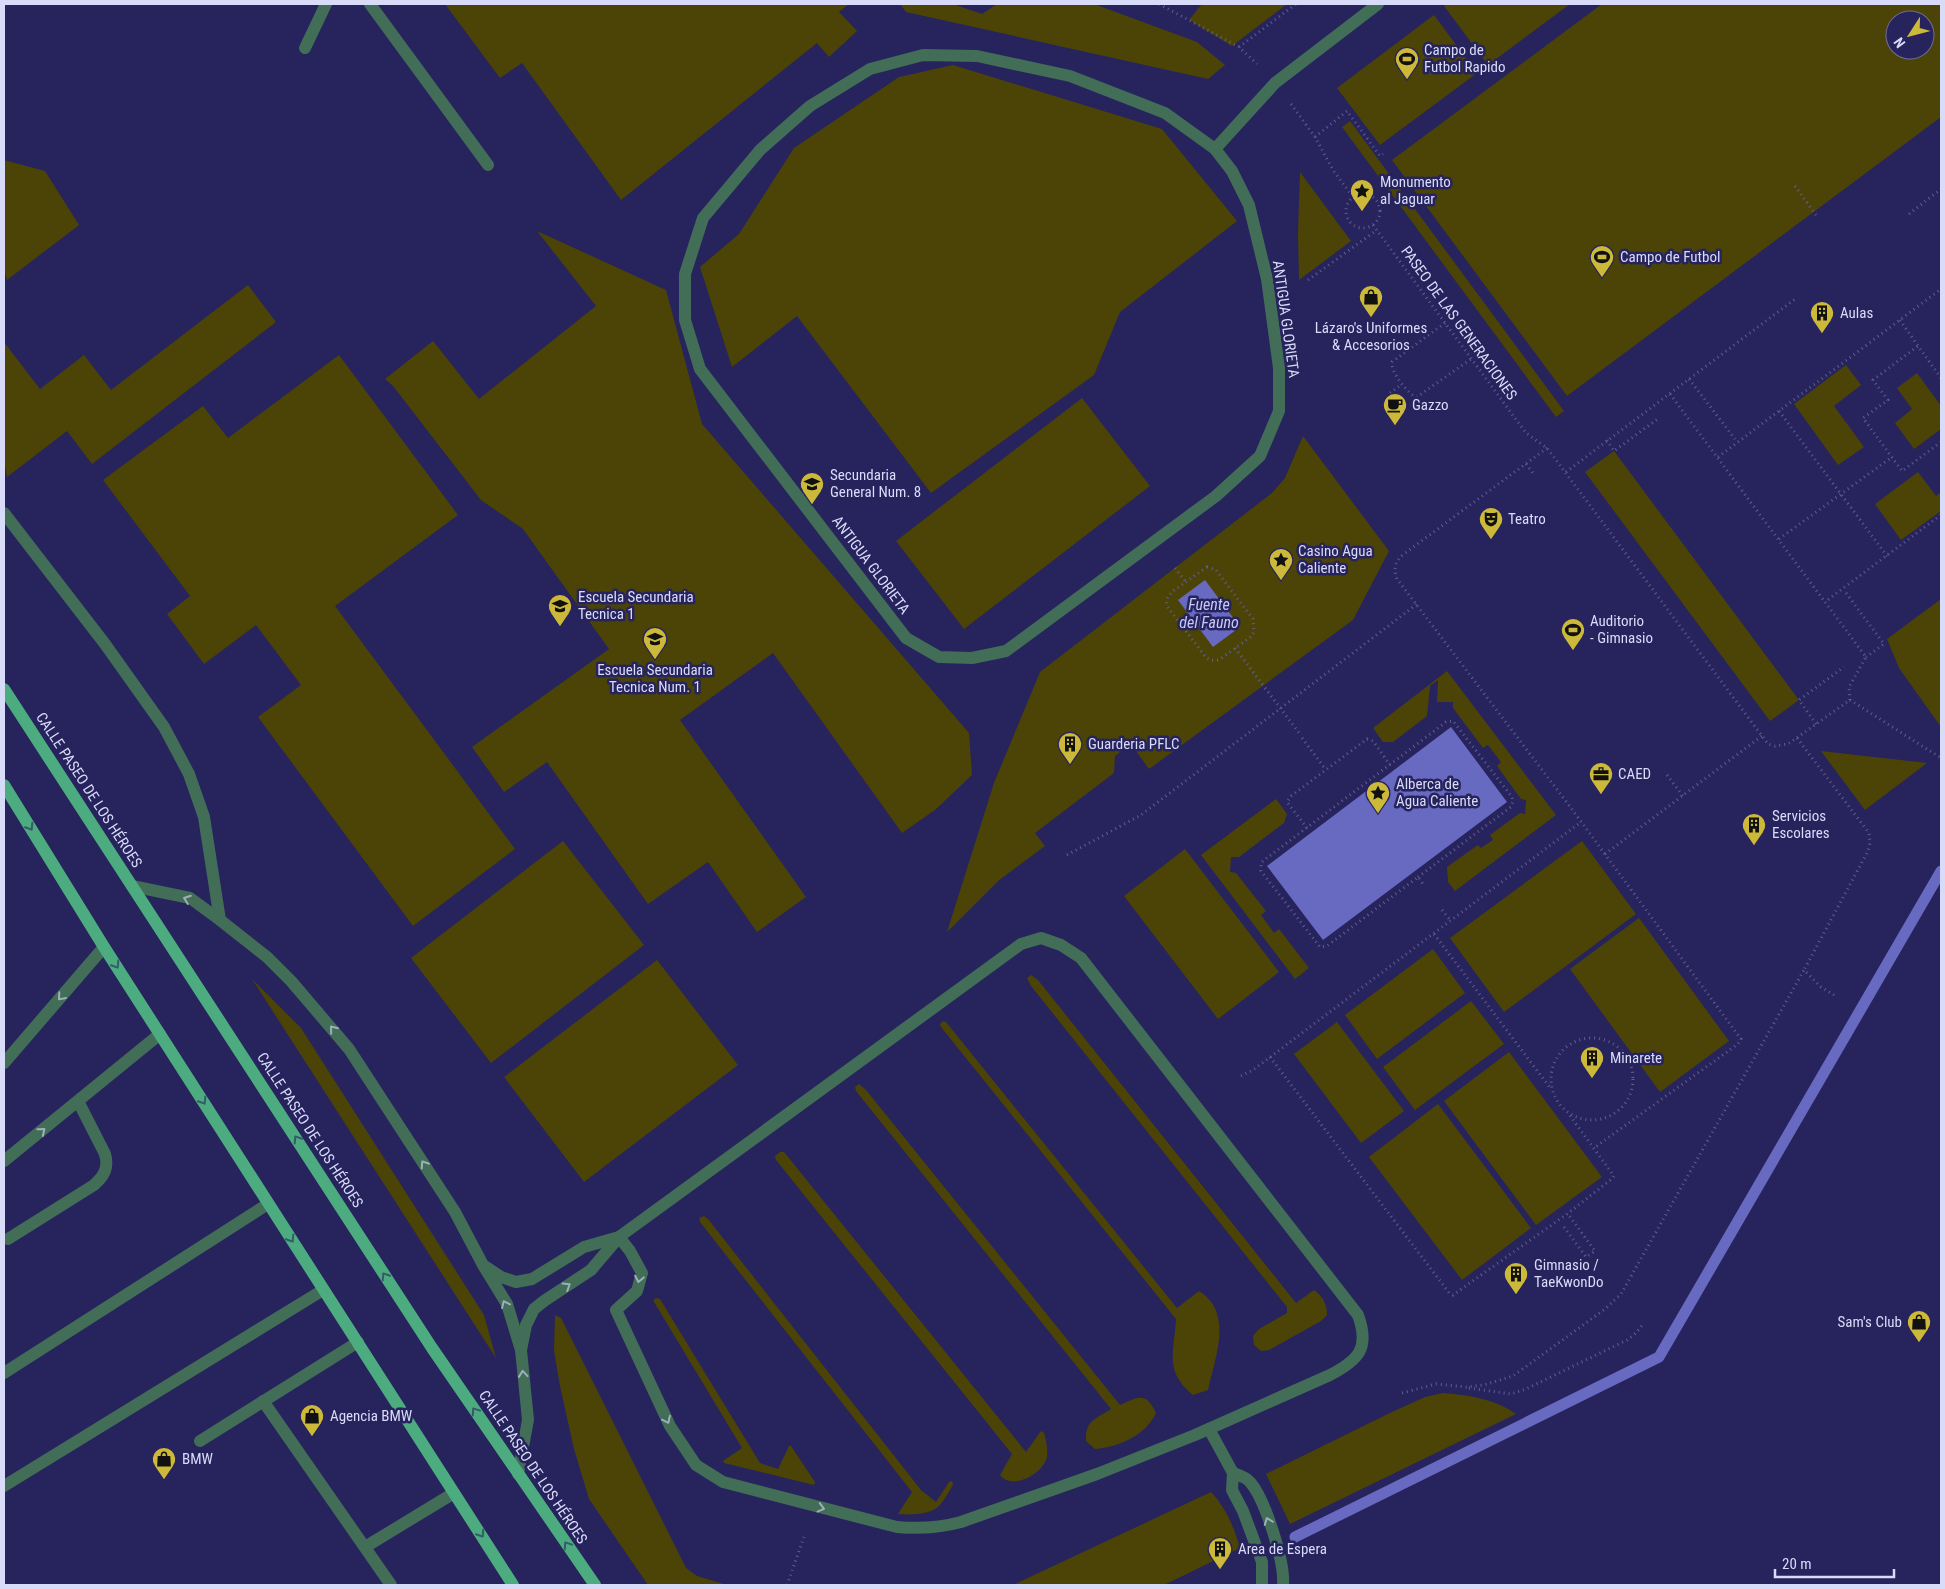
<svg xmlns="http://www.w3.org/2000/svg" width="1945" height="1589" font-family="'Roboto Condensed',sans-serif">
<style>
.green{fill:#4c4407;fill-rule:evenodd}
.water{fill:#6869c1}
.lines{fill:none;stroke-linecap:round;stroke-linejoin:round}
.stream{stroke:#6869c1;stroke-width:11}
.path{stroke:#605f90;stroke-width:3;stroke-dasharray:1 4;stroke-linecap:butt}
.service{stroke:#426d57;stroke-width:12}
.pedestrian{stroke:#426d57;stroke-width:12}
.minor{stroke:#426d57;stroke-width:12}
.primary{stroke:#4cac7f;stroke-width:12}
.oneway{stroke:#355a6b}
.oneway2{stroke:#9db0b8}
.labels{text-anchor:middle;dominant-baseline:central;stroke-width:5;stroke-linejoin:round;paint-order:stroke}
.poi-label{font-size:15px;fill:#d9dcf9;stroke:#26235d;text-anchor:start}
.street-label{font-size:15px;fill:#d9dcf9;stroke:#26235d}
.water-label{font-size:16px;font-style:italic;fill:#c6caf9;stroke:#26235d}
</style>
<rect width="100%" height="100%" fill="#26235d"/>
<g class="green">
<polygon points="445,4 849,4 839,12 857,31 829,57 817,43 621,200 522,63 500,78"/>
<polygon points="900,4 953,4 982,14 997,4 1094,4 1197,42 1225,65 1208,79 906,12"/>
<polygon points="1202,4 1287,4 1232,46 1189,20"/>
<polygon points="1448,4 1570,4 1488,65 1444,6"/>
<path d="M1602,4H1941V117L1567,396L1392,160ZM1895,20H1925V50H1895Z"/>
<polygon points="1434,15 1477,73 1380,145 1337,88"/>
<polygon points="953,65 1162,129 1237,221 1120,312 1094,375 931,493 797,316 732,367 700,267 739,234 794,148 899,77"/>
<polygon points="1350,121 1564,411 1556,417 1342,127"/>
<polygon points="4,160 45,171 79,225 7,280 4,270"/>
<polygon points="1300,172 1351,241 1299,280 1298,233"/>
<polygon points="537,231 666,290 702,424 969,733 972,775 935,810 902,833 773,653 680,720 806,897 757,932 708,862 648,904 547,762 504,792 472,747 609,649 523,529 481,500 393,386 385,379 433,341 479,399 596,306"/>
<polygon points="248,285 276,322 92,464 67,431 7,477 4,461 4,342 40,389 84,355 111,390"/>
<polygon points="339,355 458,515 335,606 515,849 413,926 258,717 301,685 256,625 204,664 167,614 190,596 103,480 203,406 228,438"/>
<polygon points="1846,365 1861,385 1834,406 1864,447 1838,465 1794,404"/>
<polygon points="1917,373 1941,406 1941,429 1914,449 1895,423 1912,409 1897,388"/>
<polygon points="1082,398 1150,486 964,629 896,541"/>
<polygon points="1303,436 1389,551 1353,620 1149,769 1131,744 1115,756 1114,773 1035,833 1045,846 998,881 947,932 994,783 1040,672 1272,493 1285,478"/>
<polygon points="1614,451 1799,700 1770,721 1585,472"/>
<polygon points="1918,472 1936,496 1941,492 1941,511 1901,540 1875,504"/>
<polygon points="1941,599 1941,727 1899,668 1887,639"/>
<polygon points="1447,671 1556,815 1455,891 1448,882 1447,867 1478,845 1481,848 1493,840 1490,835 1520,813 1525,814 1526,800 1521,799 1497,766 1501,762 1488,745 1483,748 1453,708 1453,702 1437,702 1438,680 1430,686 1427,716 1393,742 1383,742 1373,728"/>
<polygon points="1821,751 1927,763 1865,810"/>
<polygon points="1276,799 1287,814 1284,823 1239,857 1231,857 1230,872 1236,873 1266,911 1261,915 1274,933 1279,929 1309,968 1295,979 1201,855"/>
<polygon points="563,841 644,945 491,1063 411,958"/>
<polygon points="1582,841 1636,914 1504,1012 1450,938"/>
<polygon points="1185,849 1279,972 1218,1019 1124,896"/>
<polygon points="1639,918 1729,1041 1660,1092 1570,969"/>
<polygon points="1433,949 1465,993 1377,1059 1345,1015"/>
<polygon points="657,960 738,1065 584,1182 504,1077"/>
<path d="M1031,975L1038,980L1296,1303L1314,1290C1323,1297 1327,1303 1327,1315L1321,1321L1269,1350L1261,1351L1254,1345L1253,1336L1259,1329L1287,1313V1307L1031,986L1027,978Z"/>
<polygon points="252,979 301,1028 484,1315 496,1358"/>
<polygon points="1471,1001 1504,1044 1415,1110 1383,1067"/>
<path d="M943,1021L946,1022L1177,1308L1199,1291C1234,1313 1215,1357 1208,1390L1193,1395C1164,1371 1174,1353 1176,1319L941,1027L940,1024Z"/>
<polygon points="1337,1022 1404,1111 1361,1143 1294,1054"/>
<polygon points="1509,1052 1602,1177 1536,1225 1444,1101"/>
<path d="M859,1084L866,1090L1120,1405C1138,1397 1146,1391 1156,1413C1146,1435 1119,1447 1095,1449L1086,1441C1085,1420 1096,1419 1111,1409L856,1091L855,1087Z"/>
<polygon points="1438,1104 1531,1228 1462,1280 1369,1157"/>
<path d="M780,1152H784L1026,1452L1041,1431L1044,1433C1046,1439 1048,1450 1047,1457C1043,1474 1012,1491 1000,1475L1012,1454L776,1160L775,1156Z"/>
<path d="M704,1216L708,1219L921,1490L936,1502L949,1482L952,1481L953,1485C949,1491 945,1499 940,1505C931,1515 911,1515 898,1514L912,1492L700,1222L699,1218Z"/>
<polygon points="657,1298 660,1299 760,1463 778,1469 789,1446 791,1446 815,1482 814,1485 724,1463 723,1461 742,1448 654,1302 654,1299"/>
<polygon points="555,1315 561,1318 686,1568 697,1576 727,1585 648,1585 589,1499 574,1449 560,1386 554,1351"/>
<path d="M1443,1393C1469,1395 1495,1399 1516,1414L1290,1524L1266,1474L1392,1412L1425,1397Z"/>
<path d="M1211,1492C1226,1508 1234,1527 1240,1548L1164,1585H1013Z"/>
</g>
<g class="water">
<polygon points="1205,580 1240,627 1213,647 1178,600"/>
<polygon points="1451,727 1507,802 1323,940 1267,866"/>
</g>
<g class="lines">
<polyline class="stream" points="1295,1537 1659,1357 1941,871"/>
<g class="path">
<polyline points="1159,4 1239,47 1257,64"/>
<polyline points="1239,47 1296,4"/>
<polyline points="1291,104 1315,137 1333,170 1353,197"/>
<polyline points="1315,137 1347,111 1380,156 1383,154"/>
<polyline points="1795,186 1816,215"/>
<circle cx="1363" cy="211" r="17"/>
<polyline points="1909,214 1941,189"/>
<polyline points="1373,225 1526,433 1547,448 1768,744 1775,746 1788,744 1850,700"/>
<polyline points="1308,280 1377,230"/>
<polyline points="1900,320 1918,346"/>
<path d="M1445,323L1392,362C1390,371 1408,395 1417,397L1471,359"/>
<polyline points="1941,378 1918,346 1873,380 1888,400 1863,418 1902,471 1941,442"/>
<polyline points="1689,379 1735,439"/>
<polyline points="1390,393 1402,384"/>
<polyline points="1670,394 1825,602"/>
<polyline points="1779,411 1887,556"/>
<polyline points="1607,440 1614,451 1659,418"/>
<path d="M1547,448L1404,554C1395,561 1393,568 1397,579L1571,808L1741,1039L1738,1044L1594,1148"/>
<polyline points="1718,457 1941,289"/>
<polyline points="1526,464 1533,473"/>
<polyline points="1566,472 1795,299"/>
<polyline points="1779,539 1892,457"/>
<path d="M1207,567L1216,570L1253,619L1254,632L1252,636L1219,660C1212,661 1208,660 1204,655L1167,606C1166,599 1168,596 1173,591Z"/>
<polyline points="1175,568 1186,582"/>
<polyline points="1846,593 1884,644 1866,657"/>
<polyline points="1235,648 1299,733"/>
<polyline points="1850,700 1849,687 1866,657 1825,602 1941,515"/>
<polyline points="1850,700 1941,758"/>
<polyline points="1816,724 1799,700 1844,667"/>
<polyline points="1302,738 1326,770"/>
<polyline points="1797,738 1869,833 1870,843 1868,851 1804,970"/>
<polyline points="1667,775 1683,796"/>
<polyline points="1307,828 1287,802 1291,796 1367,739 1373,741 1390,765"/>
<polyline points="1605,854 1762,736"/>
<polyline points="1067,855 1141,815 1417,604"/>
<polyline points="1418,877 1511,807 1513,801 1512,797 1453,721 1446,722 1263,861 1261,863 1261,871 1320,947 1327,946 1418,877 1423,884"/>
<polyline points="1442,910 1451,921"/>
<polyline points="1434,934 1551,1089"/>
<circle cx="1592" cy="1079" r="41"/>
<polyline points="1270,1057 1450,1294 1453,1295 1567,1214 1613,1178 1614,1176 1568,1113"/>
<polyline points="1241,1076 1253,1070 1581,822"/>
<polyline points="1564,1227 1586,1257 1595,1251 1568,1214"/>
<polyline points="1469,1388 1511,1394 1526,1389 1627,1340 1636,1333 1644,1323"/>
<polyline points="1402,1393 1436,1384 1466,1387 1484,1385 1513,1376 1605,1309 1621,1294 1804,970 1821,987 1834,995"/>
<polyline points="787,1585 804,1537"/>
</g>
<g class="service">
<polyline points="4,513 105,644 164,727 189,774 204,817 220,920"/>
<polyline points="132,886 190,898 220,920 267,957 291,981 349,1049 455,1212 483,1265 507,1304 521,1350 528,1420 518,1474"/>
<polyline points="4,1063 104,947"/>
<polyline points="4,1161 160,1034"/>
<path d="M8,1239L94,1185C104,1176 109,1168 105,1154L78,1101"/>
<polyline points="486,1267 501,1277 516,1282 532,1279 584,1247 619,1237"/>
<path d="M521,1350L526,1325L534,1309L544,1301L591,1270L619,1237L1021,944L1041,938L1061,945L1081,958L1358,1315C1370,1348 1359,1360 1330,1375L1195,1435L1097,1474L961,1522C939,1528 919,1529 897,1527L723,1482L696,1465L670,1426L616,1310L637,1291L642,1273L630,1251L619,1237"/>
<polyline points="4,1373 268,1204"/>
<polyline points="263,1401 391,1585"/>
<polyline points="1209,1429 1233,1473 1232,1490 1243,1511 1262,1562 1262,1585"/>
<polyline points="200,1441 358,1342"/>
<path d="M1233,1473C1239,1475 1247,1478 1250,1482C1265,1499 1285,1562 1283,1585"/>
<polyline points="4,1486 323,1290"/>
<polyline points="365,1547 454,1493"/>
</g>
<g class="pedestrian">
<polyline points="370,4 488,165"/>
<polyline points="305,48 326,4"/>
</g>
<g class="minor">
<polygon points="923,55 977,56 1070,76 1165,113 1215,149 1232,171 1249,205 1267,279 1279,368 1279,411 1260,456 1216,496 1006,651 972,658 939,657 906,638 700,369 685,320 685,274 703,218 760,150 810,106 870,69"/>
<polyline points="1215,149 1275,83 1378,4"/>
</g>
<g class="primary">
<polyline points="4,689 432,1348 595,1585"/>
<polyline points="4,785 104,947 513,1585"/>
</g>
</g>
<defs><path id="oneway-chevron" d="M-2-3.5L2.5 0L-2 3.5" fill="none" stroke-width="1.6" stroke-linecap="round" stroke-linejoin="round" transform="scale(1.25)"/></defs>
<g class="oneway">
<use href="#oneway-chevron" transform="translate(30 827) rotate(58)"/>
<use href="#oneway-chevron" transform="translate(116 965) rotate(57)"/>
<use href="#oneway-chevron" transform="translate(203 1101) rotate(58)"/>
<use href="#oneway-chevron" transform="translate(297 1139) rotate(-123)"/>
<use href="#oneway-chevron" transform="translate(291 1239) rotate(57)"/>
<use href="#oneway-chevron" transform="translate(385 1276) rotate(-123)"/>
<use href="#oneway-chevron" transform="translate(475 1411) rotate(-124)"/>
<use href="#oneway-chevron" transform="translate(481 1534) rotate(57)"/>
<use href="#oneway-chevron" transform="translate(567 1545) rotate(-124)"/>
</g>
<g class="oneway2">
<use href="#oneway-chevron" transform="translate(187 899) rotate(-160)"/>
<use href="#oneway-chevron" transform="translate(61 997) rotate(131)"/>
<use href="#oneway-chevron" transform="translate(333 1029) rotate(-129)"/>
<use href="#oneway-chevron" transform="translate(42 1131) rotate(-39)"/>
<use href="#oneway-chevron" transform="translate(424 1164) rotate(-123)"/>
<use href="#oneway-chevron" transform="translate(639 1279) rotate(101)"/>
<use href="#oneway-chevron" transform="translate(567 1286) rotate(-32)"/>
<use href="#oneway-chevron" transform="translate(505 1304) rotate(-115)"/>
<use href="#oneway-chevron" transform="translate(523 1374) rotate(-95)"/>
<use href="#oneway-chevron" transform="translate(667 1420) rotate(64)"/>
<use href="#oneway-chevron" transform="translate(821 1508) rotate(15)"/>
<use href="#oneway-chevron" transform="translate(1268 1521) rotate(-111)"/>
</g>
<defs>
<g id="stadium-pin" transform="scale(1.25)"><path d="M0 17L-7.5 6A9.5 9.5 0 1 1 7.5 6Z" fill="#ccb939" stroke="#26235d"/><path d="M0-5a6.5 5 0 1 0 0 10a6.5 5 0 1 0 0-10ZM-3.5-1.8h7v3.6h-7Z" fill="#111"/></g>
<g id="sight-pin" transform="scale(1.25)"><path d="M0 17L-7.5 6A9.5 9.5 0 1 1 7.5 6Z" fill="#ccb939" stroke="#26235d"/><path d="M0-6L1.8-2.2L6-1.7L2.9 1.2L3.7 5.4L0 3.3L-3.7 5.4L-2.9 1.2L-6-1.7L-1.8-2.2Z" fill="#111"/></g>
<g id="shop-pin" transform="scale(1.25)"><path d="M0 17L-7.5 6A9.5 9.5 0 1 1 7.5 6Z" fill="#ccb939" stroke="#26235d"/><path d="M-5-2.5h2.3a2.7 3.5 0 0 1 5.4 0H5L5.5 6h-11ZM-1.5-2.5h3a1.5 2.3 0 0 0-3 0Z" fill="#111"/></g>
<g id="building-pin" transform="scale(1.25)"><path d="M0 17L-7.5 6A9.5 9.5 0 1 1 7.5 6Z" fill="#ccb939" stroke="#26235d"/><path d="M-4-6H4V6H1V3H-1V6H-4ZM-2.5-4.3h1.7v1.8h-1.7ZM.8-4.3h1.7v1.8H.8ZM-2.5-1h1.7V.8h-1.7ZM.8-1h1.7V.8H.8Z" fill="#111"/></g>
<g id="cafe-pin" transform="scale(1.25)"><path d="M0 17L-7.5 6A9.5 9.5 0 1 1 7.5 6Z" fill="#ccb939" stroke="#26235d"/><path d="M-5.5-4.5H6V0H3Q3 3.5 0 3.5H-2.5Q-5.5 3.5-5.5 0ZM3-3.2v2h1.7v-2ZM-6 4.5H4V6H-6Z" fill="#111"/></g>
<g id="school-pin" transform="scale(1.25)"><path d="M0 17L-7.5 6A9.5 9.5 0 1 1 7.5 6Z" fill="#ccb939" stroke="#26235d"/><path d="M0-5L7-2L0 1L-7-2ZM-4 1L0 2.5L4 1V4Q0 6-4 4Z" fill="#111"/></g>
<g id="theatre-pin" transform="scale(1.25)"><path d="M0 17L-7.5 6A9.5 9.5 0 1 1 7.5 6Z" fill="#ccb939" stroke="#26235d"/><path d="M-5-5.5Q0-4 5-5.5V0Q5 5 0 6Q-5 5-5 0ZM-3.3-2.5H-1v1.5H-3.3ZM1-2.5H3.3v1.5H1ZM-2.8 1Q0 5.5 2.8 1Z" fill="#111"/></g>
<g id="office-pin" transform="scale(1.25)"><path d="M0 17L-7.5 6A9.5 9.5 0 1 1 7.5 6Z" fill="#ccb939" stroke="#26235d"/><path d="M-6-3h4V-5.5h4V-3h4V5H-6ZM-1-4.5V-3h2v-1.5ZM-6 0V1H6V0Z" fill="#111"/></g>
</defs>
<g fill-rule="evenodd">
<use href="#stadium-pin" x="1407" y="59"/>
<use href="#sight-pin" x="1362" y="191"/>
<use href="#stadium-pin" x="1602" y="257"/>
<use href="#shop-pin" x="1371" y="297"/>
<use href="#building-pin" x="1822" y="313"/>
<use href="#cafe-pin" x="1395" y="405"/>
<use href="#school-pin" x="812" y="484"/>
<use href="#theatre-pin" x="1491" y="519"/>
<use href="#sight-pin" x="1281" y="560"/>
<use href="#school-pin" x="560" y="606"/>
<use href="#stadium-pin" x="1573" y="630"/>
<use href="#school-pin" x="655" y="639"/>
<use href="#building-pin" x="1070" y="744"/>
<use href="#office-pin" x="1601" y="774"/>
<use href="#sight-pin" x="1378" y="793"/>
<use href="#building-pin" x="1754" y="825"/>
<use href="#building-pin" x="1592" y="1058"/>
<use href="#building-pin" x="1516" y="1274"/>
<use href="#shop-pin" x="1919" y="1322"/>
<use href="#shop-pin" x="312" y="1416"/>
<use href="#shop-pin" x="164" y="1459"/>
<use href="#building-pin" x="1220" y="1549"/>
</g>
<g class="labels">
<g class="poi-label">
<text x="1424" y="50">Campo de<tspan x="1424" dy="17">Futbol Rapido</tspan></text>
<text x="1380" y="182">Monumento<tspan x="1380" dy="17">al Jaguar</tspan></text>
<text x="1620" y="257">Campo de Futbol</text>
<text x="1840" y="313">Aulas</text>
<text x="1371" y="328" text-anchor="middle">Lázaro's Uniformes<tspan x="1371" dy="17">&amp; Accesorios</tspan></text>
<text x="1412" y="405">Gazzo</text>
<text x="830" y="475">Secundaria<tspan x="830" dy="17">General Num. 8</tspan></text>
<text x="1508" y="519">Teatro</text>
<text x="1298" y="551">Casino Agua<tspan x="1298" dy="17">Caliente</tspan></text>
<text x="578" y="597">Escuela Secundaria<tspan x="578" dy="17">Tecnica 1</tspan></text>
<text x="1590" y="621">Auditorio<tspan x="1590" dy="17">- Gimnasio</tspan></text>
<text x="655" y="670" text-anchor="middle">Escuela Secundaria<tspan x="655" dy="17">Tecnica Num. 1</tspan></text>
<text x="1088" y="744">Guarderia PFLC</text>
<text x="1618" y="774">CAED</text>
<text x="1396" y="784">Alberca de<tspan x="1396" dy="17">Agua Caliente</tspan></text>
<text x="1772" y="816">Servicios<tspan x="1772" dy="17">Escolares</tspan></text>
<text x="1610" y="1058">Minarete</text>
<text x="1534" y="1265">Gimnasio /<tspan x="1534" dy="17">TaeKwonDo</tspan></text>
<text x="1902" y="1322" text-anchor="end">Sam's Club</text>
<text x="330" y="1416">Agencia BMW</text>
<text x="182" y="1459">BMW</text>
<text x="1238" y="1549">Area de Espera</text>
</g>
<g class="street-label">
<text transform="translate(1286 319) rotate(82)">ANTIGUA GLORIETA</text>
<text transform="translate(1459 323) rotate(54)">PASEO DE LAS GENERACIONES</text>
<text transform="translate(871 565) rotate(53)">ANTIGUA GLORIETA</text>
<text transform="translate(89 790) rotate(57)">CALLE PASEO DE LOS HÉROES</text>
<text transform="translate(310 1130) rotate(57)">CALLE PASEO DE LOS HÉROES</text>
<text transform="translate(533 1467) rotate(56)">CALLE PASEO DE LOS HÉROES</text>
</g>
<g class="water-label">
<text x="1209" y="604">Fuente<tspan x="1209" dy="18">del Fauno</tspan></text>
</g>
</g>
<rect width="1945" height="1589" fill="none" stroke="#d9dcf9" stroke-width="10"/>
<g transform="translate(1910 35) rotate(234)"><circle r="24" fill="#26235d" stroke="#6e6d9b"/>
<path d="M0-4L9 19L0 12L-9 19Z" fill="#ccb939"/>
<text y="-8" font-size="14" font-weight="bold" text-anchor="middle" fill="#d9dcf9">N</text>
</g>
<path d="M1775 1569v8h119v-8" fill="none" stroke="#d9dcf9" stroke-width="2.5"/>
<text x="1782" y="1569" font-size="15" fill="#d9dcf9" stroke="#26235d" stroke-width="4" paint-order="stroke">20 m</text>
</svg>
